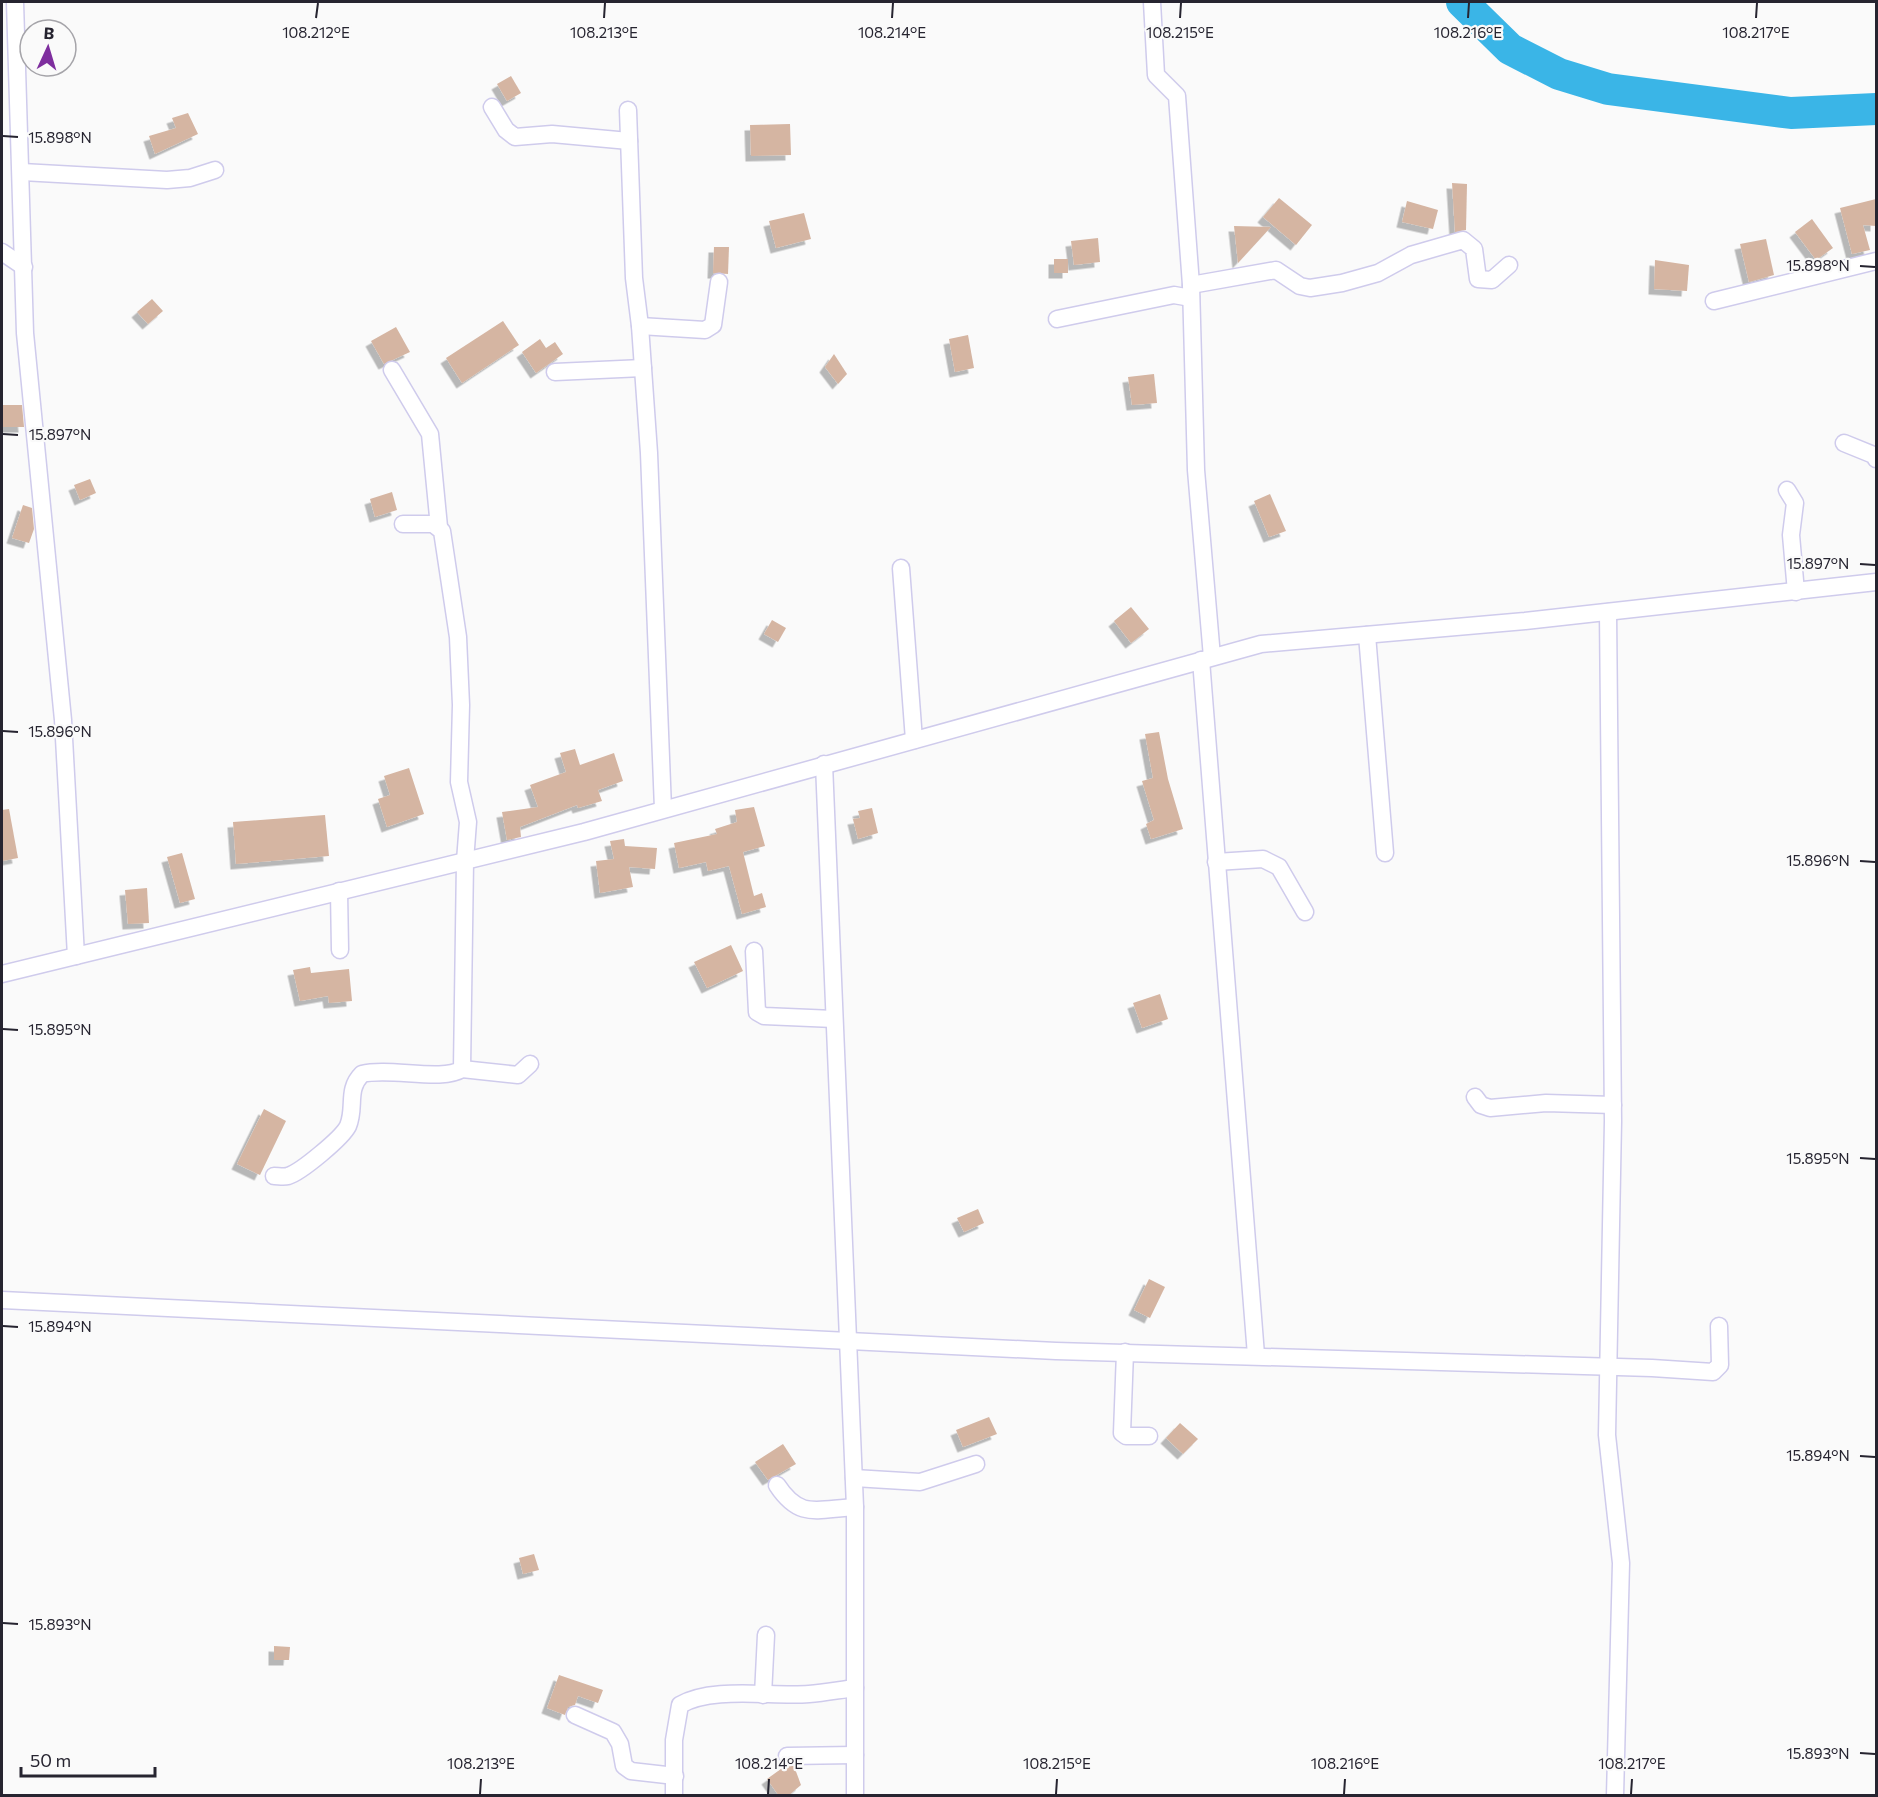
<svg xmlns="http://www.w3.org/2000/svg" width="1878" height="1797" font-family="Commissioner,sans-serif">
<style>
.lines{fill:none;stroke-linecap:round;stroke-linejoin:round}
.river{stroke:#3ab5e7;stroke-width:32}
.building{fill:#d5b5a2;filter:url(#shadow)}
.street-casing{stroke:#cfcbec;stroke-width:19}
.street{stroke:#fff;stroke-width:16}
.ticks{fill:none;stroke:#262430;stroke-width:2}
.ticks-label{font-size:15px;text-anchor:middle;fill:#262430;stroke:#fafafa;stroke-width:4.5;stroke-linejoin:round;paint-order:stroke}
</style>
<defs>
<filter id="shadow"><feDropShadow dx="-5.5" dy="5.5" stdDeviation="0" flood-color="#0004"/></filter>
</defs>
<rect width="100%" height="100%" fill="#fafafa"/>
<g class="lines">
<polyline class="river" points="1462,2 1510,49 1559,74 1608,89 1791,113 1876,109"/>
</g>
<g class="building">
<polygon points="511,76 521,93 507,101 497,84"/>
<polygon points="188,113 198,134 155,154 149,136 176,128 172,118"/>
<polygon points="790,124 791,155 751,156 750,125"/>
<polygon points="1452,183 1467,184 1466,230 1455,232"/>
<polygon points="1279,198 1312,225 1296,245 1263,217"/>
<polygon points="1876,199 1876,226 1863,225 1870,250 1852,254 1840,208"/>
<polygon points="1407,201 1438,210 1433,229 1402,222"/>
<polygon points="804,213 811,239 776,248 769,221"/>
<polygon points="1812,219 1833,248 1816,260 1795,232"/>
<polygon points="1234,226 1271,227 1238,263"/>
<polygon points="1098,238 1100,262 1074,265 1071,241"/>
<polygon points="1766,239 1774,275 1749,282 1740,244"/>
<polygon points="714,247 729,247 728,274 713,273"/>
<rect x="1054" y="259" width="14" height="14"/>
<polygon points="1655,260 1689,265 1687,291 1654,289"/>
<polygon points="152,299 163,311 148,324 137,312"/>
<polygon points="503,321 519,345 462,383 446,358"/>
<polygon points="396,327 410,352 384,364 371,341"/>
<polygon points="968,335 974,368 955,372 949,339"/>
<polygon points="540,339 546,348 555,342 563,354 536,373 522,352"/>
<polygon points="834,354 847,374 838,384 825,367"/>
<polygon points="1154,374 1157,403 1132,405 1128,377"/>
<polygon points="2,405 22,405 24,427 2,427"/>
<polygon points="90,479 96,493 80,500 74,485"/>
<polygon points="392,492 397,510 375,517 370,499"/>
<polygon points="1270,494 1286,531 1269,537 1254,501"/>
<polygon points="23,505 32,508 34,529 29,543 12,538"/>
<polygon points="1131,607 1149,629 1131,643 1114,621"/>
<polygon points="772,620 786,628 778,642 764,634"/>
<polygon points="1159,732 1168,779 1183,829 1151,839 1146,824 1154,820 1142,781 1153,778 1145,734"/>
<polygon points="575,749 580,765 614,753 623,781 598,790 602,801 578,808 577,805 520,827 521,837 507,840 502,812 538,807 530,785 566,772 560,753"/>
<polygon points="409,768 424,814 387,827 378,799 390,795 384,776"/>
<polygon points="754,807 765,846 743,852 754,896 762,893 766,907 742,914 729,866 708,871 706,862 679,868 674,843 717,834 715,829 737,822 735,810"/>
<polygon points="872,808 878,833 858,839 853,819 860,818 858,811"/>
<polygon points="9,809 18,858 2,861 2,810"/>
<polygon points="325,815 329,856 236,864 233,822"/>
<polygon points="624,839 625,846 657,848 655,869 629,867 633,887 600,893 596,861 614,859 610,841"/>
<polygon points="182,853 195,899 180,903 167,857"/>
<polygon points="147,888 149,923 128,924 125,890"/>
<polygon points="731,945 743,971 707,988 694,962"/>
<polygon points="310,967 311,973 349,969 352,1001 329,1003 328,996 300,1001 293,970"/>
<polygon points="1160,994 1168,1019 1142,1028 1133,1003"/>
<polygon points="264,1109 286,1121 260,1175 237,1164"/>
<polygon points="978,1209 984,1223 964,1232 957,1218"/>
<polygon points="1149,1279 1165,1287 1150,1318 1134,1310"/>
<polygon points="989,1417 997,1434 963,1447 956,1430"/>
<polygon points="1180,1423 1198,1439 1183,1454 1166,1438"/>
<polygon points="783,1444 796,1464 768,1480 755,1462"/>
<polygon points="534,1554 539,1570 523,1574 519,1558"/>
<polygon points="274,1646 290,1647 289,1660 274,1660"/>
<polygon points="559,1675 603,1690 598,1703 578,1696 575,1705 568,1707 565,1715 547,1708"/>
<polygon points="785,1766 794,1766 801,1785 788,1796 779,1796 767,1779"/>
</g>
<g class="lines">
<g class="street-casing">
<g id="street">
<polyline points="15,2 25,333 63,720 76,956"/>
<polyline points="1152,2 1156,75 1177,96 1191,285 1196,470 1212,657"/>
<polyline points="492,107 506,130 515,137 552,134 629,141"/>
<polyline points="628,110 634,278 640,326 649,453 663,809"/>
<polyline points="22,172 167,180 190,178 215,170"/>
<polyline points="2,252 24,267"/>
<polyline points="1191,285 1276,270 1300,286 1310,288 1342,283 1378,273 1411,255 1463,240 1474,249 1478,279 1492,280 1509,265"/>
<polyline points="1714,301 1876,261"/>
<polyline points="1057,319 1174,295 1191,298"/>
<polyline points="640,326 705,330 713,325 719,282"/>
<polyline points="392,370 430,434 439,527"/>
<polyline points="555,372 643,368"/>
<polyline points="1844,443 1876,456 1876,459"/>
<polyline points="1787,490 1795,503 1791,535 1796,592"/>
<polyline points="901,568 914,740"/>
<polyline points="1608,612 1613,1121 1607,1435 1621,1563 1615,1796"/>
<polyline points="1367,635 1385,853"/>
<polyline points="1201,660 1256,1355"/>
<polyline points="824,764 855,1507 855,1796"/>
<polyline points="1216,862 1263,859 1279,867 1305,912"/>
<polyline points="339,891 340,950"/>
<polyline points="754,951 757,1012 764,1016 834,1019"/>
<polyline points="2,974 584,832 1261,644 1525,621 1876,582"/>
<polyline points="462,1069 518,1075 530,1064"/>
<polyline points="1475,1097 1481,1105 1490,1108 1546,1103 1613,1105"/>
<path d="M274,1176C278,1176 284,1177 288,1176C301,1172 342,1138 348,1126C356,1107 346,1090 362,1074C389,1067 443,1082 462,1069L465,861L468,822L459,782L461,705L458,637L442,531L433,524H403"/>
<polyline points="2,1300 1056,1351 1652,1368 1713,1372 1720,1365 1719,1326"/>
<polyline points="1125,1352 1122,1433 1126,1436 1149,1436"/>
<polyline points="854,1478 920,1482 976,1464"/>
<path d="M777,1485C800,1520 817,1509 855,1507"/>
<polyline points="763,1695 766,1635"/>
<polyline points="575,1715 613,1732 620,1744 624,1766 631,1771 675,1776"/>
<polyline points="787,1756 855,1755"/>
<path d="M674,1796V1740L680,1705C712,1686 771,1697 809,1694C824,1693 839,1690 855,1688"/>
</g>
</g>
<use href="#street" class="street"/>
</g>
<path class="ticks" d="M316,18L318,3M604,18L605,3M892,18L893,3M1180,18L1181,3M1468,18L1469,3M1756,18L1757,3M3,136L18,137M1860,266L1875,267M3,434L18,435M1860,564L1875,565M3,731L18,732M1860,861L1875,862M3,1029L18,1030M1860,1158L1875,1159M3,1326L18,1327M1860,1456L1875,1457M3,1623L18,1624M1860,1753L1875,1754M480,1794L481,1779M768,1794L769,1779M1056,1794L1057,1779M1344,1794L1345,1779M1631,1794L1632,1779"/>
<g class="ticks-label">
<text x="316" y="38">108.212°E</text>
<text x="604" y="38">108.213°E</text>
<text x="892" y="38">108.214°E</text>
<text x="1180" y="38">108.215°E</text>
<text x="1468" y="38">108.216°E</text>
<text x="1756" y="38">108.217°E</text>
<text x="60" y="143">15.898°N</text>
<text x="1818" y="271">15.898°N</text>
<text x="60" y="440">15.897°N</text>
<text x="1818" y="569">15.897°N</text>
<text x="60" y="737">15.896°N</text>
<text x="1818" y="866">15.896°N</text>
<text x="60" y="1035">15.895°N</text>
<text x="1818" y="1164">15.895°N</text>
<text x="60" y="1332">15.894°N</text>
<text x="1818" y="1461">15.894°N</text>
<text x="60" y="1630">15.893°N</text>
<text x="1818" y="1759">15.893°N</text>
<text x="481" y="1769">108.213°E</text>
<text x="769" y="1769">108.214°E</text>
<text x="1057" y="1769">108.215°E</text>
<text x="1345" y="1769">108.216°E</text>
<text x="1632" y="1769">108.217°E</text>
</g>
<rect width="1878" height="1797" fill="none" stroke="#262430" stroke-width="6"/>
<g transform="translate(48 48) rotate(4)"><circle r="28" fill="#fafafa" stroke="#a5a4a9" stroke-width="1.5"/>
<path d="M0-4.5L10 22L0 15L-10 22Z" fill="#7e2e9e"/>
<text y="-9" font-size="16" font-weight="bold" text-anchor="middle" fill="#262430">B</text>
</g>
<path d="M21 1767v9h134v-9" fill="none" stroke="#262430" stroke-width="3"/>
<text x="30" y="1767" font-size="18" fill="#262430" stroke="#fafafa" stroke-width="4.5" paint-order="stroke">50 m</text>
</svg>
